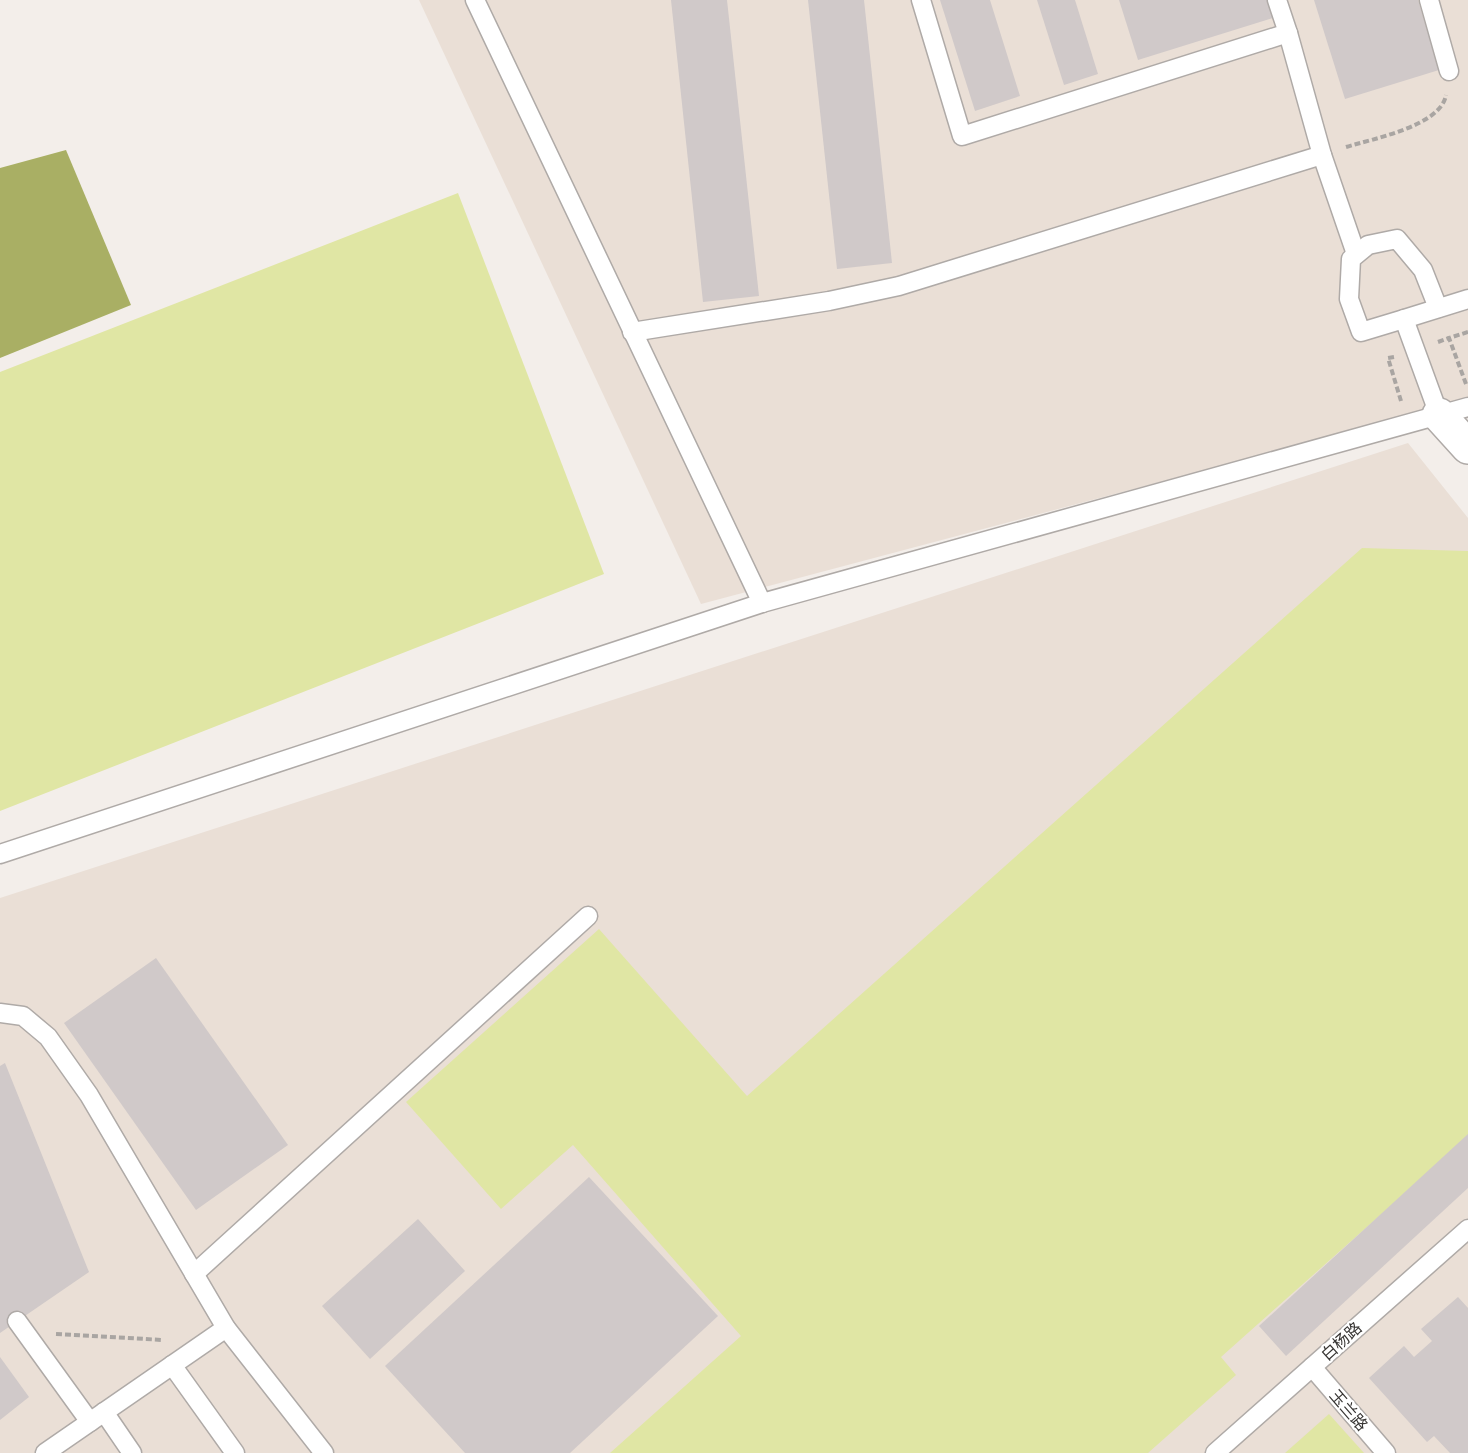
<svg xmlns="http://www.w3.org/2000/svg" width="1468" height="1453" font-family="'Libre Baskerville','Noto Sans SC',serif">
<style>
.built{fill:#eadfd6}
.green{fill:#e0e6a4}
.forest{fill:#a9af64}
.building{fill:#d0c9c9}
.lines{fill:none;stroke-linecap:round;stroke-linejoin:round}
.service-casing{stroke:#afaaa7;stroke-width:21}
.tertiary-casing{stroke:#afaaa7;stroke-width:36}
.path{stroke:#a9a5a2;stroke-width:4;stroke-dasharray:6 3;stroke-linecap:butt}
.service{stroke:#fff;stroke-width:18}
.tertiary{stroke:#fff;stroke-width:33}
.labels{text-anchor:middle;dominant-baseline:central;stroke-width:4.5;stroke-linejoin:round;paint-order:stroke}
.street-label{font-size:16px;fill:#363432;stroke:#fff}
</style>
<rect width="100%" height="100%" fill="#f3eeea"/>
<g class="built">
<polygon points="419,0 1468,0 1468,400 701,604"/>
<polygon points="1408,443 1468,518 1468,1453 0,1453 0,898"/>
</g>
<g class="green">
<polygon points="458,193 604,574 0,811 0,372"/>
<polygon points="1362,548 1468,551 1468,1137 1221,1357 1236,1375 1148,1453 610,1453 741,1336 573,1145 501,1209 406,1102 599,929 747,1096"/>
<polygon points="1329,1414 1364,1453 1285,1453"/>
</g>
<polygon class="forest" points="66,150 131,305 0,358 0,168"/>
<g class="building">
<polygon points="671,0 727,0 759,296 703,302"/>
<polygon points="808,0 864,0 892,263 837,269"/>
<polygon points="940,0 990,0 1020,96 975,111"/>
<polygon points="1037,0 1075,0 1098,74 1064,85"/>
<polygon points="1119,0 1267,0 1273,18 1138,60"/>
<polygon points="1314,0 1418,0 1439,70 1345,99"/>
<polygon points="156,958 288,1145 196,1210 64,1023"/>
<polygon points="5,1063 89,1272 0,1333 0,1066"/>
<polygon points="1468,1134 1468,1188 1286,1356 1259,1326"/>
<polygon points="589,1177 718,1316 570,1453 465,1453 385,1366"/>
<polygon points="418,1219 465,1271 370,1359 322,1306"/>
<polygon points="1458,1297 1468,1308 1468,1453 1450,1453 1434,1436 1427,1442 1369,1378 1404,1346 1414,1357 1432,1341 1421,1329"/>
<polygon points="0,1357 29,1397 0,1420"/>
</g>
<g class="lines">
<g class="service-casing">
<g id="service">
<polyline points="475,0 762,603"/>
<polyline points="921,0 962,136 1288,33 1277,0"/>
<polyline points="1429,0 1449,71"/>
<polyline points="1288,33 1322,155 1356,254"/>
<polyline points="1404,319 1361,332 1349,299 1351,259 1368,245 1397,239 1423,270 1438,308"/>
<polyline points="632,332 829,301 899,286 1322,155"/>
<polyline points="1439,415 1404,319 1468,299"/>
<polyline points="0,854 762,603 1468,407"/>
<polyline points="0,1013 23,1016 48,1037 89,1095 226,1328 324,1453"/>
<polyline points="194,1274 588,916"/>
<polyline points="17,1321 90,1422"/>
<polyline points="172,1365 235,1453"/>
<polyline points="1312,1367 1386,1453"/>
<polyline points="104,1412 132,1453"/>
<polyline points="45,1453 226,1328"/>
<polyline points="1215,1453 1468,1229"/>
</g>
</g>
<g class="tertiary-casing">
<polyline id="tertiary" points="1439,415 1468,447"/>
</g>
<g class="path">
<path d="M1346,147C1372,139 1441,126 1446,95"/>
<polyline points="1438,342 1449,338"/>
<polyline points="1394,357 1388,358 1401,401"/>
<polyline points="1466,384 1449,338 1468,332"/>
<polyline points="56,1334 163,1340"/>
</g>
<use href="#service" class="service"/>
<use href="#tertiary" class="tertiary"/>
</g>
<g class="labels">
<g class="street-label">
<text transform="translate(1341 1341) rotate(-42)">白杨路</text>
<text transform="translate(1349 1410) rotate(49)">玉兰路</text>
</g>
</g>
</svg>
